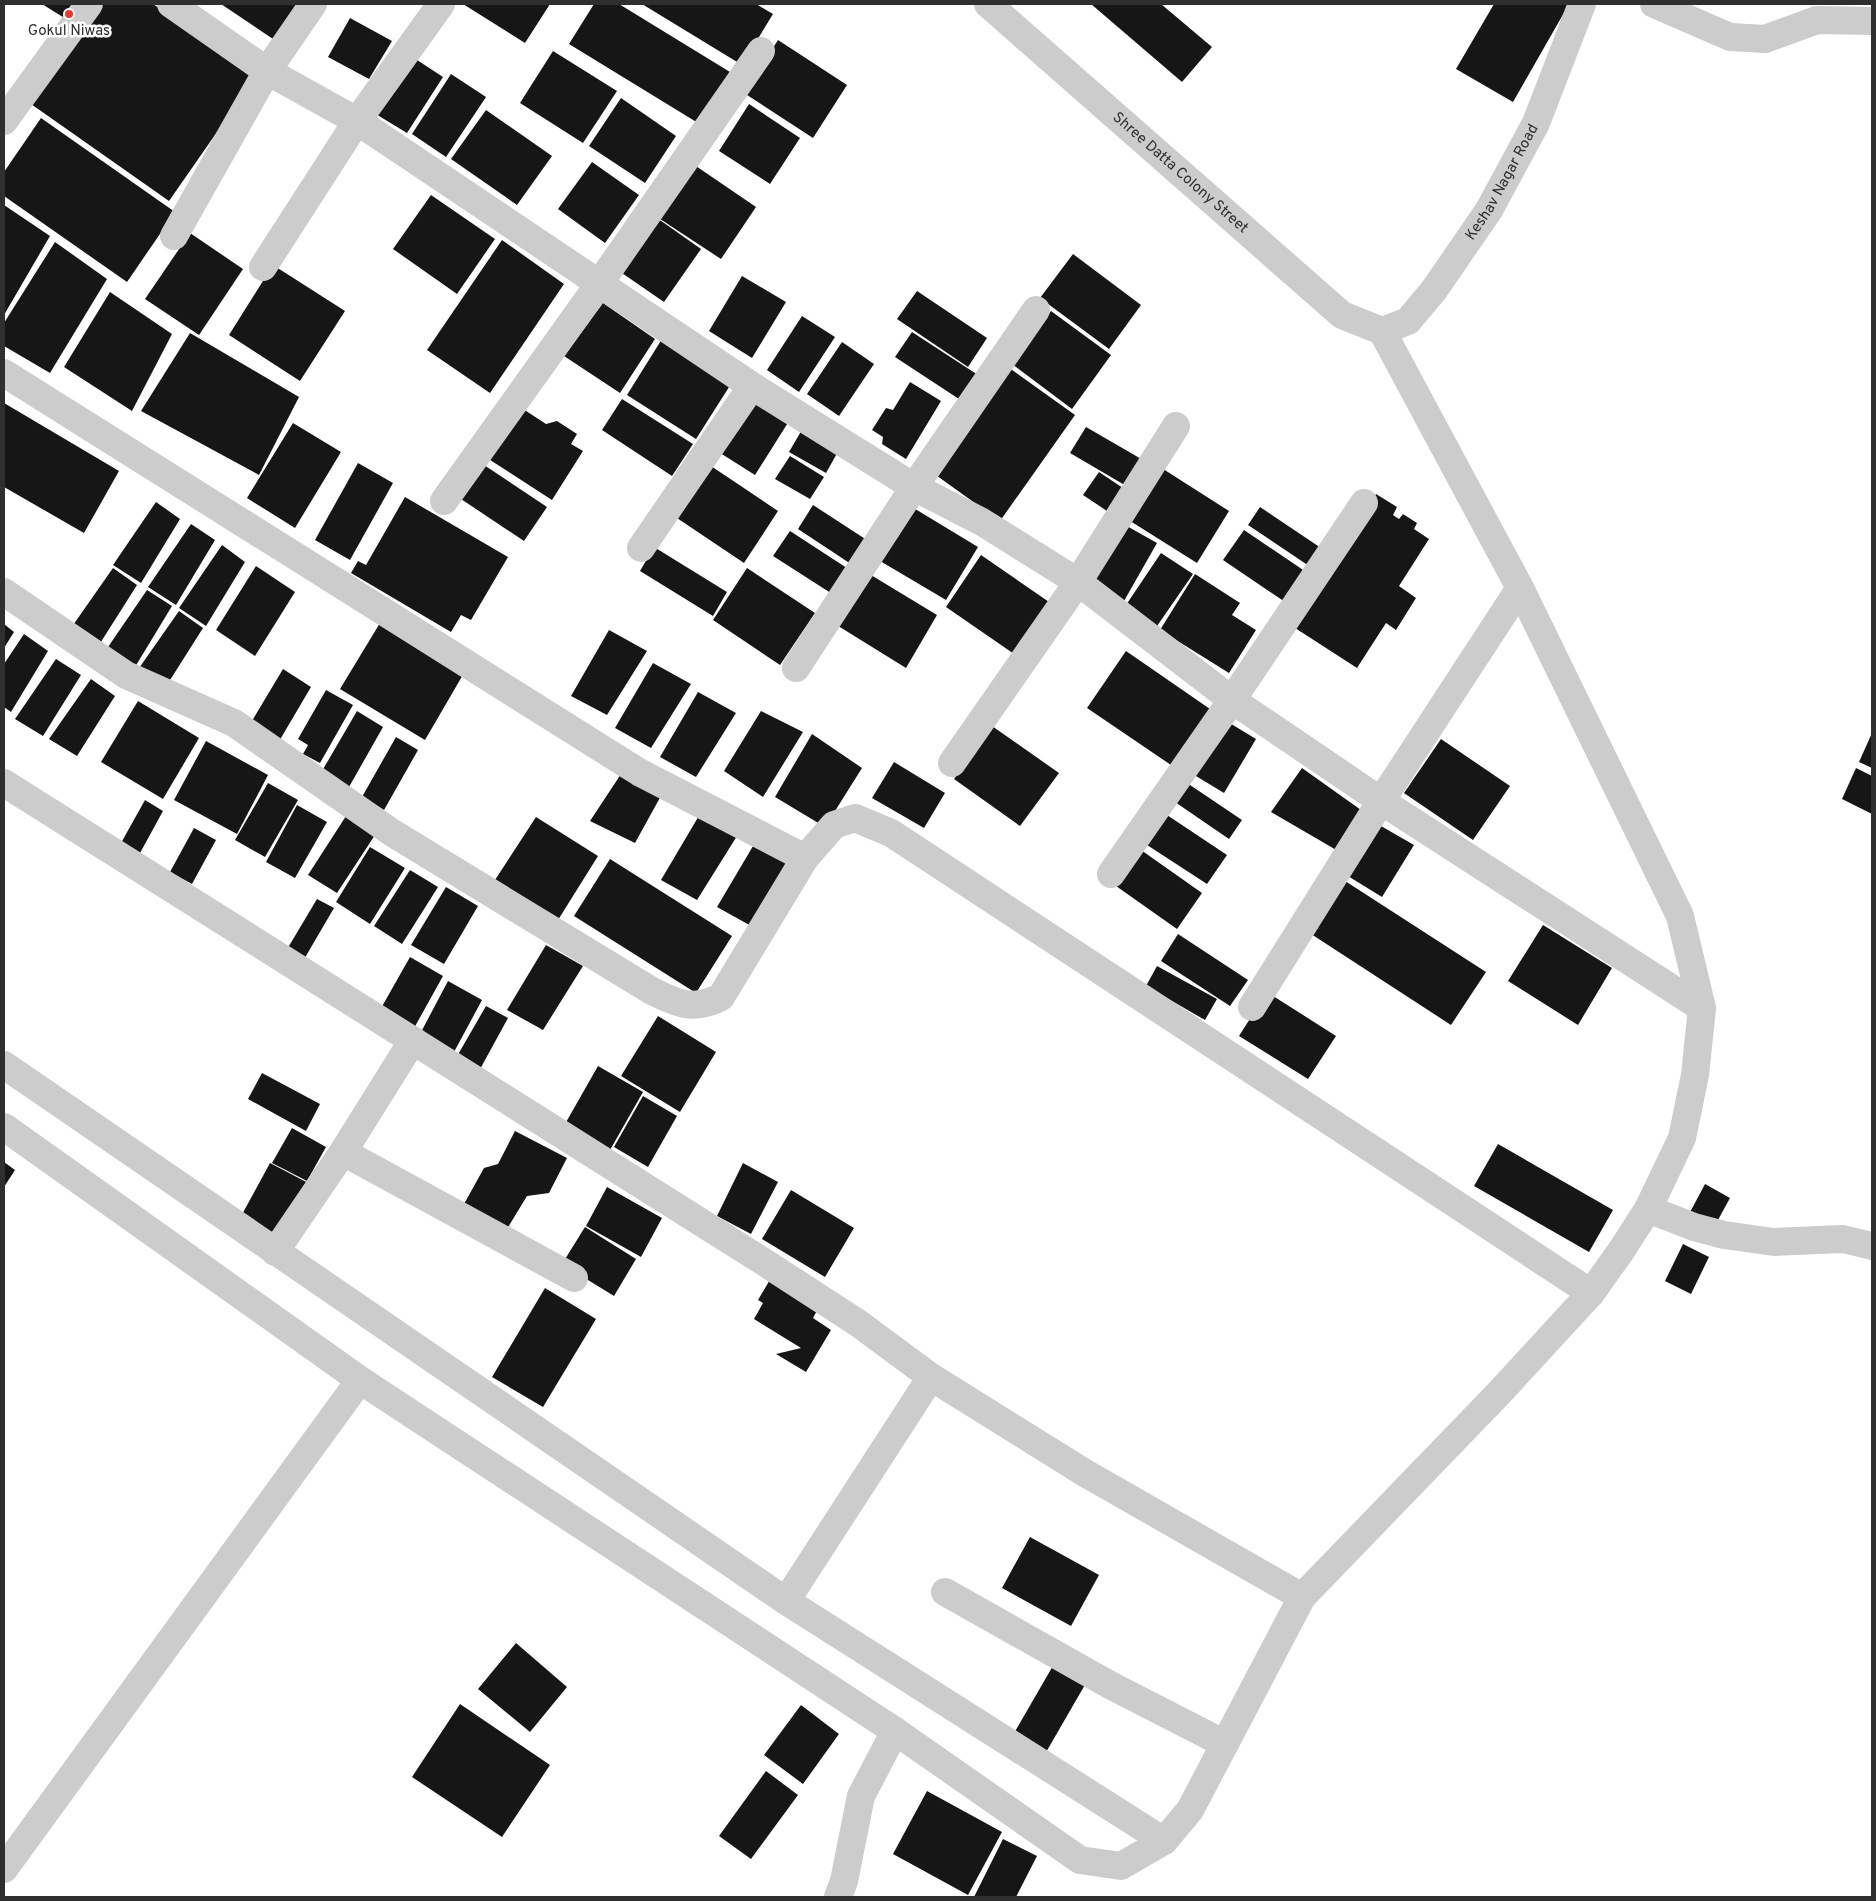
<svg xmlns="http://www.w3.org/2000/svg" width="1876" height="1901" font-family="Overpass,sans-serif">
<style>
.building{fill:#161616}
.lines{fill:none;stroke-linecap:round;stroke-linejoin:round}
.minor{stroke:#ccc;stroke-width:28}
.poi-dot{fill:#e8382f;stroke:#fff;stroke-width:2}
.labels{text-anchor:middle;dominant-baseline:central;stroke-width:5;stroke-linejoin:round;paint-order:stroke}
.poi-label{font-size:15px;fill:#2f2f2f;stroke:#fff}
.street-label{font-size:15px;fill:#2f2f2f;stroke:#fff}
</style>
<rect width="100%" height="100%" fill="#fff"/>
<g class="building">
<polygon points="42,4 87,4 74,24"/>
<polygon points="101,4 153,4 256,76 169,201 31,104"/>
<polygon points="221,4 302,4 276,41"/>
<polygon points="463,4 550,4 525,43"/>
<polygon points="594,4 619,4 730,72 698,123 569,44"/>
<polygon points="642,4 756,4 773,14 742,65"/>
<polygon points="1091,4 1161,4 1212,47 1182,82"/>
<polygon points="1494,4 1569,4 1513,102 1456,69"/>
<polygon points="350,18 392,41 369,79 328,57"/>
<polygon points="778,40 847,85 813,138 744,93"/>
<polygon points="553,51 617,91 583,143 520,103"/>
<polygon points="411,56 443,77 407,133 374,113"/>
<polygon points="451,74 486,97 446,157 412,134"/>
<polygon points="621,98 676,136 645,183 589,146"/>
<polygon points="749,104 800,138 770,184 719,151"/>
<polygon points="486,110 552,156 517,205 451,159"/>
<polygon points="41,118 175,212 127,282 4,196 4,172"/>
<polygon points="592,162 639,195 605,243 558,209"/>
<polygon points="690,162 756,207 721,259 654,215"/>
<polygon points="431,195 495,239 457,294 393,249"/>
<polygon points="4,205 50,236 4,315"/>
<polygon points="657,218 701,249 664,302 619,271"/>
<polygon points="190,233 243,269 199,335 145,299"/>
<polygon points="502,240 564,284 490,393 427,350"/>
<polygon points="55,242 107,279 50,373 4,346 4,323"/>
<polygon points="1073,254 1141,305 1109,349 1040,298"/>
<polygon points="273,265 345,311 300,381 229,335"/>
<polygon points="742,276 786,302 752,358 709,331"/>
<polygon points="917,291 987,338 968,367 897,319"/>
<polygon points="110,292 172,334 132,411 64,367"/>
<polygon points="603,303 655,339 620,393 564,356"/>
<polygon points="1051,311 1111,355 1072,409 1012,364"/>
<polygon points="802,316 835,337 799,392 767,370"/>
<polygon points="912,332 978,375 962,401 895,357"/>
<polygon points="190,333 299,397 259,475 141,411"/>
<polygon points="662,339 731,384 696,439 627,395"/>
<polygon points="842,342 874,364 839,416 807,394"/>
<polygon points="1008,367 1075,415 1000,521 933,473"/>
<polygon points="910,382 941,401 906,459 882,444 883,437 872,430 886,408 893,410"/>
<polygon points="751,397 789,421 755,475 717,451"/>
<polygon points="622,399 693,444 672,476 602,430"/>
<polygon points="4,403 119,471 84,533 4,487"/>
<polygon points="520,407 546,424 557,421 577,434 571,444 583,451 552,500 487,458"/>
<polygon points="293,423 341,452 295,528 247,498"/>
<polygon points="1086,427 1143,460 1128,487 1070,453"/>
<polygon points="803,428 840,448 826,473 789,452"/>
<polygon points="790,456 824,477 810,499 775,479"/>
<polygon points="358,463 393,483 350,560 315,540"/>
<polygon points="481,463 547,507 524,541 458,497"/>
<polygon points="708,464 778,511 744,563 674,516"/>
<polygon points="1160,467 1229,511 1197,563 1127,519"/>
<polygon points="1099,472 1129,492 1113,515 1083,495"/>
<polygon points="1376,494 1397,507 1393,515 1399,519 1403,514 1417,523 1414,529 1429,539 1399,586 1416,598 1396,630 1386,623 1357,668 1292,626"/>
<polygon points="405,497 508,557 471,620 461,615 451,632 351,573 358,561 366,565"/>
<polygon points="156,502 180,519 141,583 113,565"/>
<polygon points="907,504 978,547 946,600 875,558"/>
<polygon points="813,505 873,544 857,568 798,529"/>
<polygon points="1260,507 1327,552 1315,570 1248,525"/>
<polygon points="191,524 215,540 176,605 148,587"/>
<polygon points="1125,525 1157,543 1124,601 1091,582"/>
<polygon points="1244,530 1312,576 1291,606 1223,560"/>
<polygon points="790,531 853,572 837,597 773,556"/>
<polygon points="222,545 245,562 206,626 179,608"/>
<polygon points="654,547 727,592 713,616 640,571"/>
<polygon points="1161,553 1193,574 1155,629 1124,608"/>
<polygon points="981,555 1052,604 1017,656 946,607"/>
<polygon points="256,566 295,592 255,656 216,630"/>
<polygon points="113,568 137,585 99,645 71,628"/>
<polygon points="747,568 815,613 780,665 713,620"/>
<polygon points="866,572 937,615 906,668 835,624"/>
<polygon points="1195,574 1240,603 1232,615 1256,630 1229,673 1160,630"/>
<polygon points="147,590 172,606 135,667 106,650"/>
<polygon points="179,611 203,628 165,688 137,671"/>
<polygon points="380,623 464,673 425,740 340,689"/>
<polygon points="4,624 14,632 4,648"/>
<polygon points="609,630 647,651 607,715 571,696"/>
<polygon points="24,634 48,651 11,712 4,707 4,664"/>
<polygon points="1126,651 1210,709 1171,765 1087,708"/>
<polygon points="56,659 81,675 43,736 15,719"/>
<polygon points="653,663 691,684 651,748 615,728"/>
<polygon points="283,669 311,687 278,743 249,726"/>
<polygon points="91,679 115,696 77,756 49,739"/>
<polygon points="326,690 353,705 320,763 303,754 308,745 298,739"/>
<polygon points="698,692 736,713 696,777 660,757"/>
<polygon points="138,701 199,738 163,799 101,762"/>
<polygon points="357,711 383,727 349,787 322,771"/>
<polygon points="761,711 803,732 763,797 724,771"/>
<polygon points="1223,719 1256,739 1224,793 1191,773"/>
<polygon points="992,726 1059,773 1020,826 954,779"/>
<polygon points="1872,733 1872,768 1859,762"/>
<polygon points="812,734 862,768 825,827 775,797"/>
<polygon points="396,737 418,750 384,810 362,797"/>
<polygon points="1441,739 1510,786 1473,840 1404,793"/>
<polygon points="206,741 268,775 237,834 174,800"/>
<polygon points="894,762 945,793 924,828 872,798"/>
<polygon points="1302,768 1361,810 1338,851 1271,812"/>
<polygon points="1856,768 1872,776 1872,814 1842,799"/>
<polygon points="623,771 662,794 635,843 590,821"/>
<polygon points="268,783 298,800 265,857 235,840"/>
<polygon points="1187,783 1242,820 1229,839 1175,802"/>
<polygon points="145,800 163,811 140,853 121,843"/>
<polygon points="297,805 327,822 295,878 266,862"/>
<polygon points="1164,813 1227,855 1207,884 1144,843"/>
<polygon points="700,814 737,836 697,900 661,880"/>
<polygon points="346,816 375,835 337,893 308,875"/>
<polygon points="536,817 598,856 558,920 495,880"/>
<polygon points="1374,822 1414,845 1382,897 1343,873"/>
<polygon points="194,828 216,840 192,884 170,872"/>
<polygon points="756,841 793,863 753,927 717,907"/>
<polygon points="370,847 405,868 370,924 336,902"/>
<polygon points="1141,850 1202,893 1177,929 1116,886"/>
<polygon points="610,859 732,936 696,993 574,916"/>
<polygon points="410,870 438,887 402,944 374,926"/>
<polygon points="1342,879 1486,972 1451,1025 1308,932"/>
<polygon points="446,887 478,906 444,964 411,945"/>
<polygon points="317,899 334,908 303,961 286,951"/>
<polygon points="1543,925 1612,968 1578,1025 1508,981"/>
<polygon points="1178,934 1248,980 1230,1006 1161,961"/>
<polygon points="546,945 583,966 543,1030 507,1010"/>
<polygon points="410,957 443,976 413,1030 380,1010"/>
<polygon points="1157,966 1217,999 1205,1020 1146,986"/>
<polygon points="448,981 482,1000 454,1052 420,1034"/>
<polygon points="1267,992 1336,1036 1308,1079 1239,1036"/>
<polygon points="486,1006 508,1018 479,1071 456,1058"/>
<polygon points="658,1016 716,1052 680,1112 621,1076"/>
<polygon points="598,1066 643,1092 610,1150 565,1124"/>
<polygon points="262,1073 320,1104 306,1131 248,1099"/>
<polygon points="643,1096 677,1116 648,1167 614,1147"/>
<polygon points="292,1128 326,1147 307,1181 272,1163"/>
<polygon points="515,1131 567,1158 549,1193 527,1196 507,1229 464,1204 484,1168 498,1164"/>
<polygon points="1498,1144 1613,1210 1589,1252 1474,1186"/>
<polygon points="4,1162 15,1170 4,1187"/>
<polygon points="270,1163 312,1185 281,1242 239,1220"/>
<polygon points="743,1163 778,1182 751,1234 717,1216"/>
<polygon points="1705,1184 1730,1198 1713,1229 1688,1216"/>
<polygon points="607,1187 662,1218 641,1257 586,1226"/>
<polygon points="791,1190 854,1228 825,1277 762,1239"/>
<polygon points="585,1227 636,1259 614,1296 562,1264"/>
<polygon points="1683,1244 1709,1257 1691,1294 1665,1281"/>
<polygon points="771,1278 819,1307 813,1318 831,1330 806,1372 776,1354 801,1348 754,1319 763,1303 758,1300"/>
<polygon points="545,1288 596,1319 543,1407 492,1377"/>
<polygon points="1030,1537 1099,1575 1071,1626 1002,1588"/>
<polygon points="516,1643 567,1687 530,1732 478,1689"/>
<polygon points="1054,1664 1086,1683 1045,1754 1013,1735"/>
<polygon points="460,1704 550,1765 502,1837 412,1777"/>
<polygon points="801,1705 839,1734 803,1784 764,1755"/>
<polygon points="766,1771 798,1795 751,1859 719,1836"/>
<polygon points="927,1791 1002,1832 968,1895 893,1854"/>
<polygon points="1003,1839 1037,1856 1016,1897 974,1897"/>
</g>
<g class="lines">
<g class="minor">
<polyline points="171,4 267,71 357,121 752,386 914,487 982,522 1078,582 1232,700 1381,801 1702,1008"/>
<path id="s1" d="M988,4L1342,315L1382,331"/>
<polyline points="1654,4 1730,37 1765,39 1817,20 1872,21"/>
<polyline points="4,121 89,4"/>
<polyline points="174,236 267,71 313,4"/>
<polyline points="263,267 357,121 441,4"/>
<path id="s2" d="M1382,331L1408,321L1434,290L1489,210L1536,123L1582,4"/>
<polyline points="4,373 639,772 805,858"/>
<polyline points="444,501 599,284 761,51"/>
<polyline points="641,548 752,386"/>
<path d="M4,592L126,675L234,723L391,832L652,991C678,1004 694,1011 721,997L805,858L834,825L855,818L891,833L1591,1293"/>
<polyline points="796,668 914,487 1036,310"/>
<polyline points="952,763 1078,582 1176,426"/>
<polyline points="4,783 764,1262 858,1323 931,1377 1085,1473 1302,1597"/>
<polyline points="1111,874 1232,700 1364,503"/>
<polyline points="1252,1007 1381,801 1520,588"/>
<polyline points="4,1065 786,1601 1164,1841"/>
<polyline points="4,1127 360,1380 895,1731 1080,1860 1121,1866 1164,1841 1190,1810 1302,1597 1500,1392 1591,1293 1621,1251 1648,1209 1682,1138 1695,1075 1702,1008 1680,916 1520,588 1382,331"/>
<polyline points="343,1152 574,1278"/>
<polyline points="1648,1209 1694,1227 1724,1235 1774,1242 1843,1239 1872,1246"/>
<polyline points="275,1252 343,1152 413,1040"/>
<polyline points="945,1592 1110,1685 1225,1744"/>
<polyline points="786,1601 931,1377"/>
<polyline points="4,1869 360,1380"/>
<polyline points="838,1897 844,1881 861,1796 895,1731"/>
</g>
</g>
<circle class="poi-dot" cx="69" cy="14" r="5"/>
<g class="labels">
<g class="poi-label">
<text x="69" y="31">Gokul Niwas</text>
</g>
<g class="street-label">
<text stroke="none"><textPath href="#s1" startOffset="256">Shree Datta Colony Street</textPath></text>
<text stroke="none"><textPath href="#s2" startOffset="196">Keshav Nagar Road</textPath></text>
</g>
</g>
<rect width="1876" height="1901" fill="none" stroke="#2f2f2f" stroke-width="10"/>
</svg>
